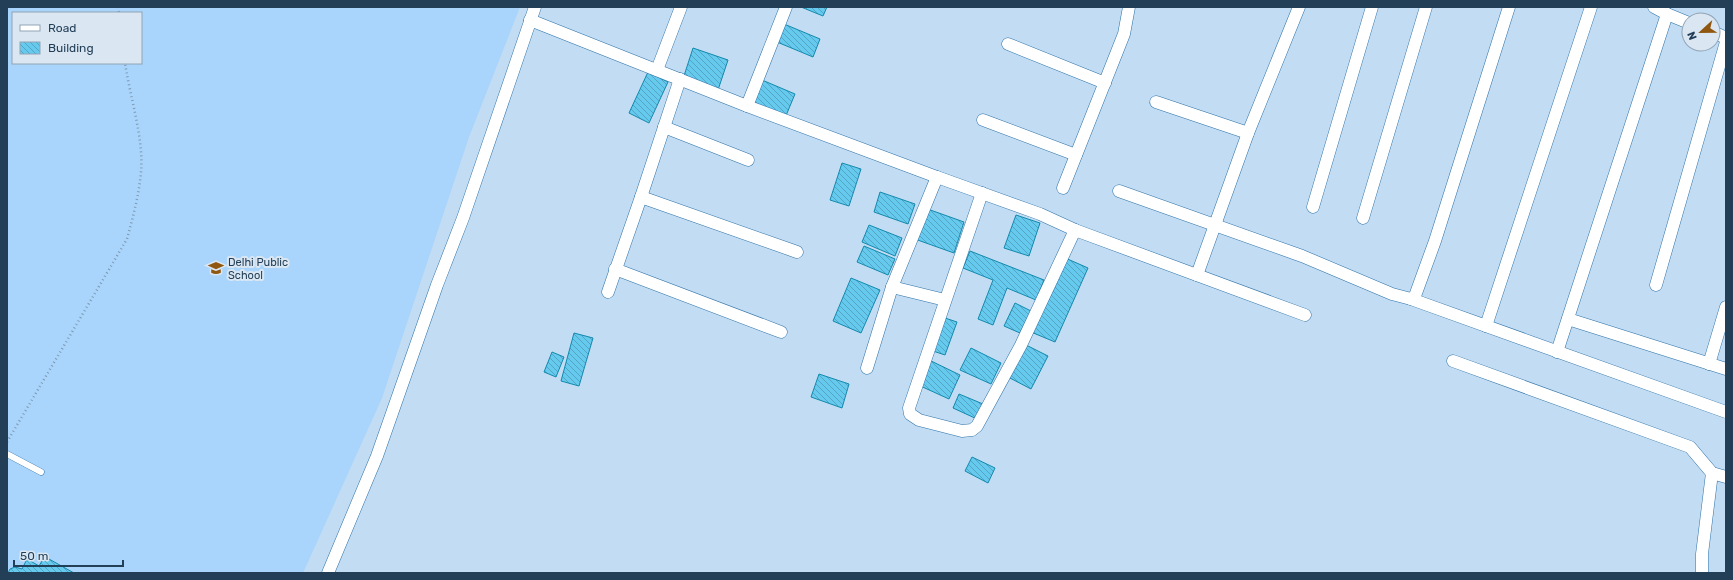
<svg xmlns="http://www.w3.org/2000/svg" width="1733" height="580" font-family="Rubik,sans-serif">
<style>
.built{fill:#a9d4fb;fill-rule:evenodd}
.building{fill:url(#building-back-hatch);stroke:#1389ac}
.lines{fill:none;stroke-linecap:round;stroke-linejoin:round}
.service-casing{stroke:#2f73a8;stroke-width:7}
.minor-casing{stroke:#2f73a8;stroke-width:13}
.path{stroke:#7f9ab2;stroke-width:2.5;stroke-dasharray:1 3;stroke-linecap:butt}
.service{stroke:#fff;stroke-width:6}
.minor{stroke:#fff;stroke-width:12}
.labels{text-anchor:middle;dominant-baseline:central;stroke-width:4;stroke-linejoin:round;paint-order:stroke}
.poi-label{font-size:11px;fill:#233f57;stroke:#dae7f3;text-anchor:start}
</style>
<defs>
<pattern id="building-back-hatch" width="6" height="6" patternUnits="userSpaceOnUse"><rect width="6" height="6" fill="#66caef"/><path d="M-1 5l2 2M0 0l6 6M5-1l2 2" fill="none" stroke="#54a5c4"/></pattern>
</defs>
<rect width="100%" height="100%" fill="#c1dcf3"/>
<path class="built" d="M7,7H520L469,137L382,398L303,573H7ZM13,13H141V63H13Z"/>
<g class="building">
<polygon points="801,7 827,7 823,16"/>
<polygon points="784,24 820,39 813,57 777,42"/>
<polygon points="693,48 728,60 717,93 682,82"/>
<polygon points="648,72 668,82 649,123 629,113"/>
<polygon points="762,80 795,94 785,118 752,104"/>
<polygon points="842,163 861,169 849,206 830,200"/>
<polygon points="880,192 915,204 908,224 874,212"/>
<polygon points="922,207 964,222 954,253 912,238"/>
<polygon points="1016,215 1040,223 1029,256 1004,248"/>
<polygon points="869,225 902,238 895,256 862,242"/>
<polygon points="864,246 895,259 888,275 857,262"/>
<polygon points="970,251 1044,280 1036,300 1007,288 993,325 978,319 993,280 963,268"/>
<polygon points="1063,257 1088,268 1055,342 1031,332"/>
<polygon points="851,278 880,290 861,333 833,321"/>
<polygon points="1015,303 1031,311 1020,333 1004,326"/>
<polygon points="942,317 957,322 945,355 930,350"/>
<polygon points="574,333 593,338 579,386 561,381"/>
<polygon points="1024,344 1048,356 1031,389 1008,377"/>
<polygon points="971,348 1001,363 991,384 960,370"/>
<polygon points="552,352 564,357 556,377 544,372"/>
<polygon points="927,359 960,375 949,399 916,384"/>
<polygon points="819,374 849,384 842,408 811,397"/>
<polygon points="959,394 983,404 977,419 953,408"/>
<polygon points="972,457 995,468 988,483 965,471"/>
<polygon points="27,559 39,566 42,561 49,559 74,573 8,573 10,569 15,567 22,569"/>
</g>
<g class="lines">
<g class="service-casing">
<polyline id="service" points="7,454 41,472"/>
</g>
<g class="minor-casing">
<g id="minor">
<polyline points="1667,14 1689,23"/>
<polyline points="530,20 747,106 937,177 892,287 867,368"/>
<polyline points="1713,32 1726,38"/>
<polyline points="1008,44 1105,83"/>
<polyline points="657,70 681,7"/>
<polyline points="1156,102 1248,133"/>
<polyline points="747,106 786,7"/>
<polyline points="983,120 1076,155"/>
<polyline points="664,127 748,160"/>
<polyline points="937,177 1040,214 1075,230 1305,315"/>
<polyline points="1063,188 1124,34 1129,7"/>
<polyline points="1119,191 1302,256 1392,294 1411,299 1415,296 1435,241 1509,7"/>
<polyline points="982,193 909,408 910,414 919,420 962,431 972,430 977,426 1021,345 1075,230"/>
<polyline points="641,197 797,252"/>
<polyline points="1313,207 1372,7"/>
<polyline points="1363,218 1426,7"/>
<polyline points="615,269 781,332"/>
<polyline points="1197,275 1248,133 1299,7"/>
<polyline points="1656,285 1726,42"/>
<polyline points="892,287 945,300"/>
<polyline points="608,292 641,197 680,79"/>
<polyline points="1411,299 1726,412"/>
<polyline points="1568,319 1726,369"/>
<polyline points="1486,326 1591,7"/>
<polyline points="1557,352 1667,14 1654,7"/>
<polyline points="1453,361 1690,447 1712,473 1726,477"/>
<polyline points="1709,364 1726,307"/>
<polyline points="328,573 377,456 437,285 463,218 535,7"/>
<polyline points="1702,573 1702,554 1712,473"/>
</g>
</g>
<g class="path">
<polyline points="118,7 119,13"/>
<path d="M7,442L127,239C133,217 139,195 141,172C144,139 130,97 125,63"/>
</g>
<use href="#service" class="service"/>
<use href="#minor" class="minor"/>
</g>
<defs>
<g id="school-bare" transform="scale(1.2)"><path d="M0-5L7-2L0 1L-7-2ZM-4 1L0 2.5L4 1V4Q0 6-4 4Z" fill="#905710" stroke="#dae7f3" stroke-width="2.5" paint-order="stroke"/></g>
</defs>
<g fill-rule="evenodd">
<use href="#school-bare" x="216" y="268"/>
</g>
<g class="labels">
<g class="poi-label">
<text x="228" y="262">Delhi Public<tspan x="228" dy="13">School</tspan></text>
</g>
</g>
<rect width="1733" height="580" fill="none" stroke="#233f57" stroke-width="16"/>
<rect x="12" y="12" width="130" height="52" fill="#dae7f3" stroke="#91a4b5"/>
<rect x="20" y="25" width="20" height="6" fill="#ffffff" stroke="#91a4b5"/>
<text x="48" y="32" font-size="12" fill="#233f57">Road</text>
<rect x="20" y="42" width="20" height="12" fill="url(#building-back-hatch)" stroke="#91a4b5"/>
<text x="48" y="52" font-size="12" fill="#233f57">Building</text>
<g transform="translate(1701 32) rotate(248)"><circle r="19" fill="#dae7f3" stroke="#91a4b5"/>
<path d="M0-3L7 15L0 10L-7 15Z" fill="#905710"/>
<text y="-6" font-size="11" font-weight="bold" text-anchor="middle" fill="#233f57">N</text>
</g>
<path d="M14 560v6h109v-6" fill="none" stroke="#233f57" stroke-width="2"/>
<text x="20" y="560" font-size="12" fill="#233f57" stroke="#dae7f3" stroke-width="3" paint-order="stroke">50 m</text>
</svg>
